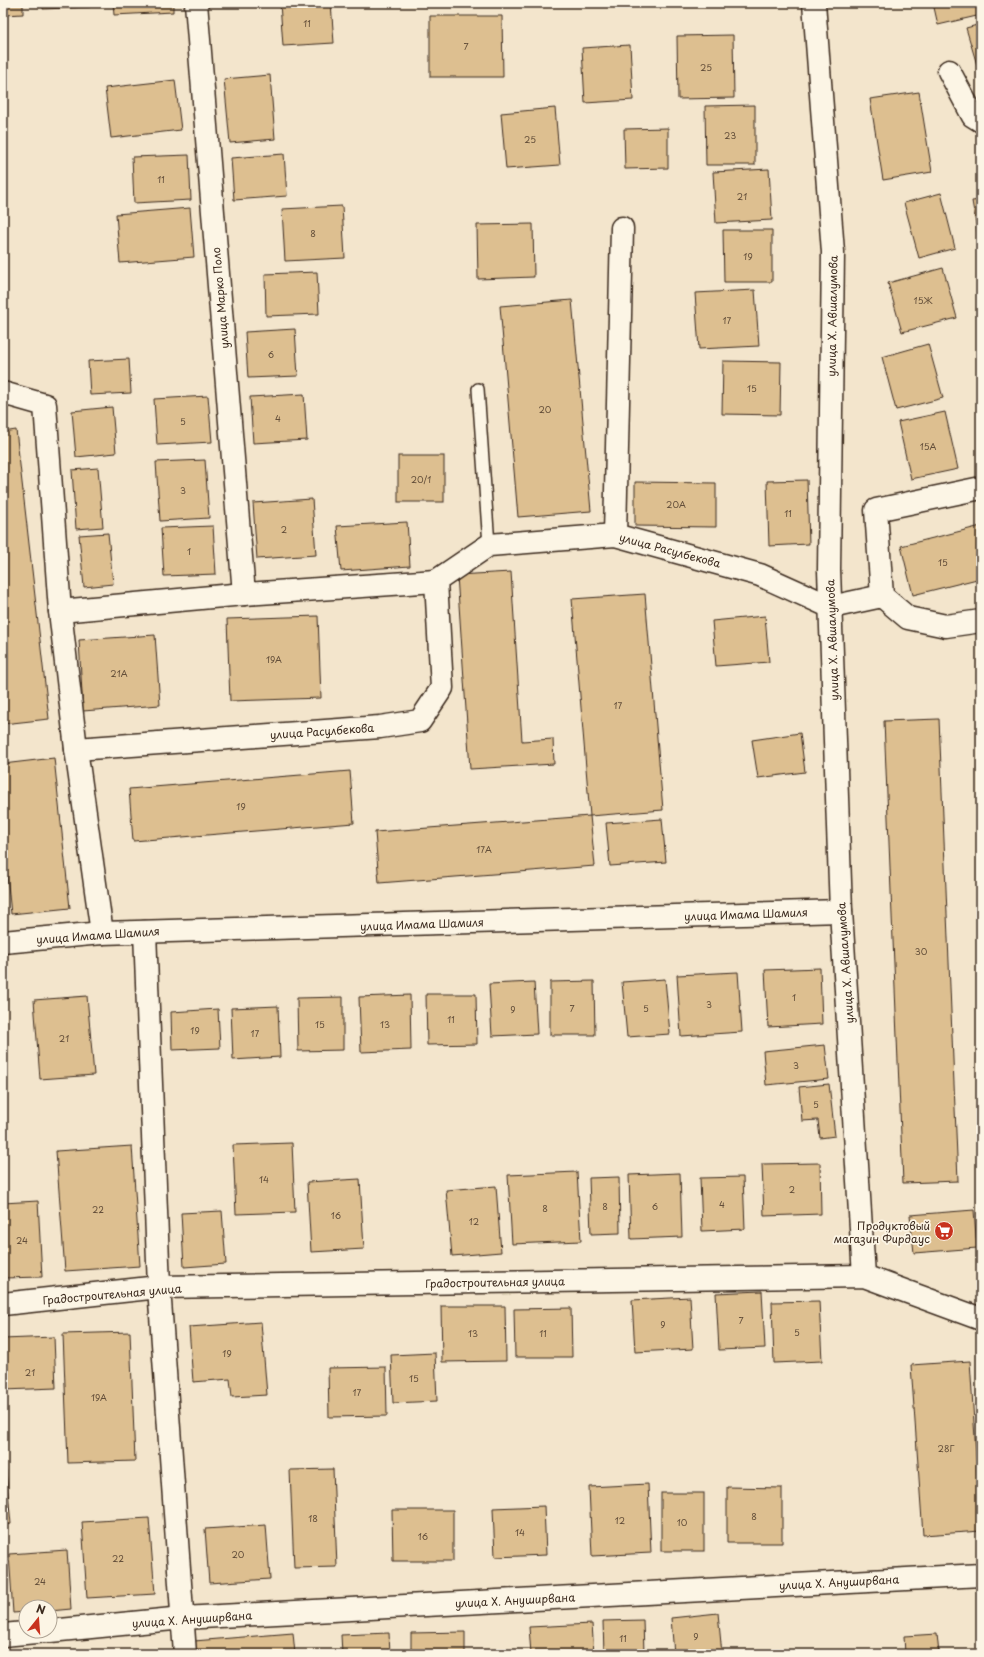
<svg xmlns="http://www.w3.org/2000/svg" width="984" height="1657" font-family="'Playpen Sans',sans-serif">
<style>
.building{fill:#ddbf90;stroke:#3b2a1e}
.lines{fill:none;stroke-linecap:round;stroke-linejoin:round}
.service-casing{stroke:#3b2a1e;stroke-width:14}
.minor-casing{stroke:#3b2a1e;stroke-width:25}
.service{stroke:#fcf5e5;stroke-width:11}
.minor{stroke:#fcf5e5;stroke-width:22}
.labels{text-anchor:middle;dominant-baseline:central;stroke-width:3.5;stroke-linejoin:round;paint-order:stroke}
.number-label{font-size:9px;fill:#644f3a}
.street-label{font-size:11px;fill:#3b2a1e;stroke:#fcf5e5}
.poi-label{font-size:11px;fill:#3b2a1e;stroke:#fcf5e5;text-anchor:end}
</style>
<rect width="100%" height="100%" fill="#f3e5cc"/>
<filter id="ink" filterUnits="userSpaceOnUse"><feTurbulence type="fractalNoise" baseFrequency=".025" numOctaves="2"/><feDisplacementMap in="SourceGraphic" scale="8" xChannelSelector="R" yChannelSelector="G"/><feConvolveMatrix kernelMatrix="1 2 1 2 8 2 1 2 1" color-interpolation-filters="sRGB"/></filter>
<g filter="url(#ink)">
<g class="building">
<polygon points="3,3 23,3 23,14 3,15"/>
<polygon points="43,3 90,3 90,7 43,9"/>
<polygon points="113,3 173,3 173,12 114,15"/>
<polygon points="280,3 331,3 334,43 283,46"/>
<polygon points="933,3 981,3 981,15 938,25"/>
<polygon points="430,16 502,16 503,77 430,77"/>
<polygon points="981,24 981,75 980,75 966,28"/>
<polygon points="733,35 734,98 678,99 677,36"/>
<polygon points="630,45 633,100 585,103 582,48"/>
<polygon points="270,75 275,139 230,143 224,79"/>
<polygon points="175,80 181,130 111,138 105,88"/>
<polygon points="919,92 932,172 883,180 870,99"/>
<polygon points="755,105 755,165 706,165 705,106"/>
<polygon points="555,108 560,165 506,169 501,113"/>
<polygon points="668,128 668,168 625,169 624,129"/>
<polygon points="284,154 287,196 234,200 231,158"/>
<polygon points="189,155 191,200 134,203 132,157"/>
<polygon points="769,169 772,220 716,223 713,172"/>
<polygon points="941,193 955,248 919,258 904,203"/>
<polygon points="981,200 981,253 972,201"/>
<polygon points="342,206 345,258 285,261 282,209"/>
<polygon points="190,208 194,257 120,263 116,214"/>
<polygon points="533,224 534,277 478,279 477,225"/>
<polygon points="723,230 772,230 772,282 724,282"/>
<polygon points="943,268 957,318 902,332 888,283"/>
<polygon points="317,272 319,314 266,316 265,274"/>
<polygon points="755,290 759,346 699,349 695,293"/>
<polygon points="572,300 591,511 518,517 500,306"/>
<polygon points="295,329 298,376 248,378 245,332"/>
<polygon points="928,344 943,398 896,410 882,357"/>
<polygon points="129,359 131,393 90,395 88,361"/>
<polygon points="723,361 781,362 780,415 722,414"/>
<polygon points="304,394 307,440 253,443 250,397"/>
<polygon points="208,396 212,442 157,445 154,399"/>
<polygon points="112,407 116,453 76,457 72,411"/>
<polygon points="945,412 958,469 911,479 898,422"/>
<polygon points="16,430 49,719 3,724 3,432"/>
<rect x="398" y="456" width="46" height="46"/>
<polygon points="205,460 209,518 160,521 156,462"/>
<polygon points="98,468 103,527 76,529 72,470"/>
<polygon points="807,480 809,544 769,546 767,481"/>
<polygon points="635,482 716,483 716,527 635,526"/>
<polygon points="312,499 316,555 257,559 253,503"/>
<polygon points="407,522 410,566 341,571 337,526"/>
<polygon points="213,526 216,574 164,576 161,528"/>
<polygon points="981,526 981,578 913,595 901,546"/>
<polygon points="108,533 113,584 84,587 79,535"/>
<polygon points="511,572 522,741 553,739 554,764 470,769 457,575"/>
<polygon points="645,594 663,810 590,816 572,599"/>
<polygon points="318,616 321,698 230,701 227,619"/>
<polygon points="765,616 769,662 716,666 712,621"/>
<polygon points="155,635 160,705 83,711 79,640"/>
<polygon points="939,719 958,1181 903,1183 884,721"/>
<polygon points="800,733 805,772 758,778 752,740"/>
<polygon points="54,758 70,908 11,914 3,836 3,764"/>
<polygon points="350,771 354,823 133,841 129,789"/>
<polygon points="590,816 595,866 379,883 375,832"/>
<polygon points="662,819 666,862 610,866 606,823"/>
<polygon points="820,968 822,1024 768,1027 765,970"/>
<polygon points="738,972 742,1032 681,1036 677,975"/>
<polygon points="665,979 670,1034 627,1037 622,982"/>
<polygon points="594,981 595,1035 550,1035 550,982"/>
<polygon points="534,982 537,1034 492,1036 489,984"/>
<polygon points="426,994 476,994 477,1044 427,1045"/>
<polygon points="410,995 411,1050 361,1052 359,997"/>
<polygon points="87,996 94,1075 40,1079 34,1000"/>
<polygon points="343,997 343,1050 298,1051 297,998"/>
<polygon points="278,1006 280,1057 233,1060 231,1008"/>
<polygon points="218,1009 220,1048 172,1050 171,1012"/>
<polygon points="825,1045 829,1079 766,1085 763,1051"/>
<polygon points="829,1084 835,1136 820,1138 818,1120 802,1121 799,1087"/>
<polygon points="292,1143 295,1212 236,1214 233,1145"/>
<polygon points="132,1146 140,1266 65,1271 56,1151"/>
<polygon points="820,1163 821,1214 764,1216 762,1164"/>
<polygon points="577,1172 581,1241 512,1244 508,1175"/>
<polygon points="680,1173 682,1237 631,1239 629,1175"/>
<polygon points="619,1177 620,1233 591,1234 589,1178"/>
<polygon points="743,1177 745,1229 702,1231 700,1178"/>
<polygon points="360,1179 364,1249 311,1252 307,1182"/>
<polygon points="496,1186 501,1252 452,1256 446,1190"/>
<polygon points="38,1201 42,1277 3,1278 3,1203"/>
<polygon points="974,1210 977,1248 914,1253 910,1215"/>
<polygon points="222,1211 226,1264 184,1267 181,1213"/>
<polygon points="762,1291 765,1348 719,1350 716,1293"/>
<polygon points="690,1297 693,1349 635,1352 632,1300"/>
<polygon points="819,1301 822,1361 774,1363 772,1302"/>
<polygon points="441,1306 505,1306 506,1361 442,1362"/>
<polygon points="571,1308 572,1357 515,1357 514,1309"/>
<polygon points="261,1322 267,1395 232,1397 230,1379 193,1382 189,1327"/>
<polygon points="130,1332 135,1461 68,1463 63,1334"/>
<polygon points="54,1337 56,1388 4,1390 3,1339"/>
<polygon points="435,1353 437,1401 393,1403 391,1355"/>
<polygon points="970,1361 981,1531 923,1535 911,1365"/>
<polygon points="386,1367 387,1416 329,1417 328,1368"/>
<polygon points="333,1469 337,1567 294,1568 290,1470"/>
<polygon points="3,1470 6,1470 11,1524 3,1525"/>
<polygon points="648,1484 651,1553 592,1556 589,1487"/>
<polygon points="727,1487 782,1488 782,1543 727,1543"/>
<rect x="661" y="1493" width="43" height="58"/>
<polygon points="544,1506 546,1555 495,1557 493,1508"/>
<polygon points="392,1510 453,1510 453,1561 393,1561"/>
<polygon points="149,1518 155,1594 87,1598 82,1522"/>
<polygon points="266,1525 270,1579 209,1583 205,1529"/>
<polygon points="67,1550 71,1609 50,1611 50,1607 26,1607 26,1612 13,1613 9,1554"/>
<polygon points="718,1613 722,1654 674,1654 671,1618"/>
<polygon points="643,1620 644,1654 604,1654 603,1621"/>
<polygon points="592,1624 594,1654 531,1654 529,1627"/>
<polygon points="465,1632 465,1654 411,1654 411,1633"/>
<polygon points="293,1633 295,1654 195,1654 194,1641"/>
<polygon points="389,1633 390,1654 342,1654 341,1635"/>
<polygon points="937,1634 939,1654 905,1654 904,1636"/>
</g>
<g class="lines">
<g class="service-casing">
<polyline id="service" points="478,389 489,545"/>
</g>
<g class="minor-casing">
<g id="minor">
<polyline points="196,3 244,594"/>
<polyline points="814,3 833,252 829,570 841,911 864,1276"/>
<polyline points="949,71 973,116 981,121"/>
<polyline points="3,393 45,405 60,611 76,749 102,933"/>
<polyline points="981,488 876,510 882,596 908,618 946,626 981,621"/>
<polyline points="615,535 622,228"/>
<polyline points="60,611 244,594 436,581"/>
<polyline points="76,749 380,727 420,721 442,688 436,581 489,545 615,535 760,575 831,607 882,596"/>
<polyline points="145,932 159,1287 185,1654"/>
<polyline points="3,942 102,933 841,911"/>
<polyline points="3,1304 159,1287 864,1276 981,1319"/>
<polyline points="50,1631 183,1618 981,1575"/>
<polyline points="3,1635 47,1631"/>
</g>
</g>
<use href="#service" class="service"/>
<use href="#minor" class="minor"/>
</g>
</g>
<defs>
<g id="supermarket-disc" transform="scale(1)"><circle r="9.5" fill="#c8321e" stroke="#fcf5e5"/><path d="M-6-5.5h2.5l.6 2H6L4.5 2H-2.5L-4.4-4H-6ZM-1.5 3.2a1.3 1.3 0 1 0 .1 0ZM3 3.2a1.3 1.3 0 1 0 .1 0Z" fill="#fff"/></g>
</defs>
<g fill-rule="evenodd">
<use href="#supermarket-disc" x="944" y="1231"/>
</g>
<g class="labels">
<g class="number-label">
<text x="307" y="23">11</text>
<text x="466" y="46">7</text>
<text x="706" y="67">25</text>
<text x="730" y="135">23</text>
<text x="530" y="139">25</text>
<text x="161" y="179">11</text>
<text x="742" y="196">21</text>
<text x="313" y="233">8</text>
<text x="748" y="256">19</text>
<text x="923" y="300">15Ж</text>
<text x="727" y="320">17</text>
<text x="271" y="354">6</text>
<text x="752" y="388">15</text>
<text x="545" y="409">20</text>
<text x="278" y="418">4</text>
<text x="183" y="421">5</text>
<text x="928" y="446">15А</text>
<text x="421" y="479">20/1</text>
<text x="183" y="490">3</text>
<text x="676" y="504">20А</text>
<text x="788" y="513">11</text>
<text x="284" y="529">2</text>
<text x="189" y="551">1</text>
<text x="943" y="562">15</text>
<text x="274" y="659">19А</text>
<text x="119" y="673">21А</text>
<text x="618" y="705">17</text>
<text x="241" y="806">19</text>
<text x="484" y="849">17А</text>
<text x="921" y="951">30</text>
<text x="794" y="997">1</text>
<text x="709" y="1004">3</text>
<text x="572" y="1008">7</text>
<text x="646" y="1008">5</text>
<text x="513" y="1009">9</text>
<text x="451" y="1019">11</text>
<text x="320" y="1024">15</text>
<text x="385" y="1024">13</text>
<text x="195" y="1030">19</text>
<text x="255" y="1033">17</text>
<text x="64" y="1038">21</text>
<text x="796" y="1065">3</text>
<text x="816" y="1104">5</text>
<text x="264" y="1179">14</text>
<text x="792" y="1189">2</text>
<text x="722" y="1204">4</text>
<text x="605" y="1206">8</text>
<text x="655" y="1206">6</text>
<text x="545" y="1208">8</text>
<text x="98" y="1209">22</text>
<text x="336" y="1215">16</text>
<text x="474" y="1221">12</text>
<text x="22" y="1240">24</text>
<text x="741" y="1320">7</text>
<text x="663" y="1324">9</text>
<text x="797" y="1332">5</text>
<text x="473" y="1333">13</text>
<text x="543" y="1333">11</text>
<text x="227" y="1353">19</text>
<text x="30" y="1372">21</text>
<text x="414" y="1378">15</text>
<text x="357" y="1392">17</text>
<text x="99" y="1397">19А</text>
<text x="946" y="1448">28Г</text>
<text x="754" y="1516">8</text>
<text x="313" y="1518">18</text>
<text x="620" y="1520">12</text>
<text x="682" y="1522">10</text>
<text x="520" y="1532">14</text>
<text x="423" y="1536">16</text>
<text x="238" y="1554">20</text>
<text x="118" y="1558">22</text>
<text x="40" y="1581">24</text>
<text x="696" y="1636">9</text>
<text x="623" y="1638">11</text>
</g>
<g class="street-label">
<text transform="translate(220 298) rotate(-95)">улица Марко Поло</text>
<text transform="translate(832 316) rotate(-89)">улица Х. Авшалумова</text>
<text transform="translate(670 550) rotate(15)">улица Расулбекова</text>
<text transform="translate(832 640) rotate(-92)">улица Х. Авшалумова</text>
<text transform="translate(322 731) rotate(-4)">улица Расулбекова</text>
<text transform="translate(746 914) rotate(-2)">улица Имама Шамиля</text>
<text transform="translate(422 924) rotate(-2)">улица Имама Шамиля</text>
<text transform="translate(98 935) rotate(-4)">улица Имама Шамиля</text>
<text transform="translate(845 963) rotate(-94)">улица Х. Авшалумова</text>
<text transform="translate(495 1282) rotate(-1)">Градостроительная улица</text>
<text transform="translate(112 1294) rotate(-5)">Градостроительная улица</text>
<text transform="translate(839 1582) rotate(-3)">улица Х. Ануширвана</text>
<text transform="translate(515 1600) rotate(-3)">улица Х. Ануширвана</text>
<text transform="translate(192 1619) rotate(-4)">улица Х. Ануширвана</text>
</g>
<g class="poi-label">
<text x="930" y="1225">Продуктовый<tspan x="930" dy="13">магазин Фирдаус</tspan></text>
</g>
</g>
<rect width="984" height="1657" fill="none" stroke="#fcf5e5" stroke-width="16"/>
<rect x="8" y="8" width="968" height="1641" fill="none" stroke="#3b2a1e" stroke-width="1.5" filter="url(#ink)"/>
<g transform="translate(38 1619) rotate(17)"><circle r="19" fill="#fcf5e5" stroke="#afa495"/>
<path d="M0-3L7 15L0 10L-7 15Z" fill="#c8321e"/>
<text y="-6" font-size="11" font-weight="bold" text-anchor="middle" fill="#3b2a1e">N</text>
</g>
</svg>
